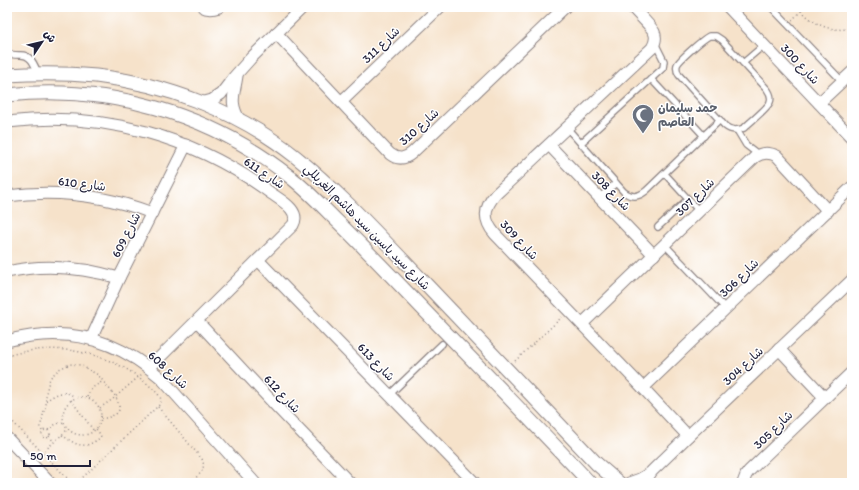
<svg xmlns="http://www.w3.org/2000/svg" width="859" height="490" font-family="Itim,'Playpen Sans Arabic',sans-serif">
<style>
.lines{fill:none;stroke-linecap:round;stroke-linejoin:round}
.service-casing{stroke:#8c8282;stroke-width:8}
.minor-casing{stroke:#8c8282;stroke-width:13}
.tertiary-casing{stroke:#8c8282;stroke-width:15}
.path{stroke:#8c8282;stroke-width:1.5;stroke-dasharray:1 3;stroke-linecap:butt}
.service{stroke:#fff;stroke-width:5.5}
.minor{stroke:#fff;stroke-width:11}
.tertiary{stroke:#fff;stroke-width:13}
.labels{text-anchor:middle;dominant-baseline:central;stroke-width:3;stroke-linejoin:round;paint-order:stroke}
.street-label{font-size:12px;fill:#22223b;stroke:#fff}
.worship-label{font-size:12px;font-weight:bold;fill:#5b616d;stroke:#fff;text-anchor:start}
</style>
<rect width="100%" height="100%" fill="#fff"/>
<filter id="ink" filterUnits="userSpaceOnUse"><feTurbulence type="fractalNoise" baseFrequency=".025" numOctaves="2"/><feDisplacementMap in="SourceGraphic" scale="8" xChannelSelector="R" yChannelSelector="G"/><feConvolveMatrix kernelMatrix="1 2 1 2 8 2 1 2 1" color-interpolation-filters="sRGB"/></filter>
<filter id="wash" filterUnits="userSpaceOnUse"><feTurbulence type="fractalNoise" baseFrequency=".012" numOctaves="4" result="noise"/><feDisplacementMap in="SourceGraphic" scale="16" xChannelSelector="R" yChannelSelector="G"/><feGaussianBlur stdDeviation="0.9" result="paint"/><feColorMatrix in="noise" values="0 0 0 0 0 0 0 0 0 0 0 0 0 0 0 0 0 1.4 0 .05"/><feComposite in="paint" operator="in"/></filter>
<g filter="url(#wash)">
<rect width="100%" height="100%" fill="#f6e2ca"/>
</g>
<g filter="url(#ink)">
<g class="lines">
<g class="service-casing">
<g id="service">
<polyline points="771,7 842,81"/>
<path d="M709,36H716L722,40L767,89C770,93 772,97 770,102C768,108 750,122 744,128C737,131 731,131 725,126L679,75C677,72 676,69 677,65C679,60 703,39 709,36Z"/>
<path d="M7,53C11,55 15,55 19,55C31,54 34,64 38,73"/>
<polyline points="743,63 764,45"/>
<polyline points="651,79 704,136"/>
<path d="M567,128L624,192C632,198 638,197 646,191L720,120"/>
<polyline points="737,130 746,145 759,155"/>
<polyline points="581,143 663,68 664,61 655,43"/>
<polyline points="665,174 699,211"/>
<polyline points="599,198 616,183"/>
<polyline points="658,227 688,199"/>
<polyline points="665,245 726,309"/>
<polyline points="389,395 442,344"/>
</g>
</g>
<g class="minor-casing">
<g id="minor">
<path d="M203,7C208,10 213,9 219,7"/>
<path d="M632,7C637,13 651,26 654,32C657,38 655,43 652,48L496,194C483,208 483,220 495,234L643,388L688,436"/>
<polyline points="728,7 852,138"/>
<path d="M276,33L390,154C398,160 405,159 412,153L565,7"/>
<path d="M237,76C234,96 229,102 240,121"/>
<polyline points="341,102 440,7"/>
<polyline points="201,103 212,100 221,94 234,77 251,58 303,7"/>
<polyline points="819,103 852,72"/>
<path d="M7,122C103,110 195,137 272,194C282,201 301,211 293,225L149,368"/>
<polyline points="549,145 654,255"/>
<path d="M7,196C58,189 104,195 152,213"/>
<polyline points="258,260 475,483"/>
<path d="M7,272C45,263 82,267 119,278"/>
<polyline points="197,321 278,408 350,483"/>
<path d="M582,324L755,157C762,152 769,152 777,156L828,211"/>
<polyline points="91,339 119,278 186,145"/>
<path d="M7,341C65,325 116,338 161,378L255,483"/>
<polyline points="779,349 825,398"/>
<polyline points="643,388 852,187"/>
<polyline points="7,438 50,483"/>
<polyline points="629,483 640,479 650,473"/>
<polyline points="644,483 652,471 688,436 852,280"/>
<polyline points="743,483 746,475 749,471 852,372"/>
</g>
</g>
<g class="tertiary-casing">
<g id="tertiary">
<path d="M7,75C37,73 66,73 96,76C167,84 240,112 296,157C342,194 382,239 423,281C481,342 539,403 597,464L619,483"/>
<path d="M7,95C108,84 209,113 289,176C306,189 320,204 335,219C365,248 393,278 422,308C478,366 535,424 590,483"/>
</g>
</g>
<g class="path">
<path d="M799,7C811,24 831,33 852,28"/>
<polyline points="849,7 852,9"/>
<polyline points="792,20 805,7"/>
<path d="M7,356C58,340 117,353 155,391C160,396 164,401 158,406L79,481L74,482L69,480L7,416"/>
<polyline points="515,361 562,317"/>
<circle cx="82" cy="416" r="19"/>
<path d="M87,397C91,388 94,386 102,382"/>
<polyline points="71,400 94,431"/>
<path d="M46,401C54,395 65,388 74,397"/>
<path d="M158,407L202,459C207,471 198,475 190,483"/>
<polyline points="100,408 113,399 142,374"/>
<circle cx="46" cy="434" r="4"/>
<polyline points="48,430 56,424 64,422"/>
<polyline points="42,431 40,427 41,424 44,411 46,404 46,393 49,381 51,377 59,369 70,364 80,365 98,375 116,397 119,406 119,410 116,414 107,418 101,418"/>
<path d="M62,435C77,446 85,450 101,437L100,434L96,429"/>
<polyline points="49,436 54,442"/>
<polyline points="39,456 68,429"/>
</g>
<use href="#service" class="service"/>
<use href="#minor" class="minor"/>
<use href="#tertiary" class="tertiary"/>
</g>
</g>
<defs>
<g id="mosque-pin" transform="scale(1.15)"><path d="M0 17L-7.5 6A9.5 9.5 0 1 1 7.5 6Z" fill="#6b7280" stroke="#fff"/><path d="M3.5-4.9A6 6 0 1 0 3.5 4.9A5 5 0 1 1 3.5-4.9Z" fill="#fff"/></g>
</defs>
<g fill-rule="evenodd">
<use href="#mosque-pin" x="643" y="115"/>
</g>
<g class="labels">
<g class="street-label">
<text transform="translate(381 45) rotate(-44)">شارع 311</text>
<text transform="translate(800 64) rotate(47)">شارع 300</text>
<text transform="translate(419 127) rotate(-42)">شارع 310</text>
<text transform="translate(264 173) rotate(34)">شارع 611</text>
<text transform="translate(82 184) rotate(7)">شارع 610</text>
<text transform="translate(611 191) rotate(46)">شارع 308</text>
<text transform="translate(695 197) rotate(-44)">شارع 307</text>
<text transform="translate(367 227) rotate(45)">شارع سيد ياسين سيد هاشم الغربللي</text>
<text transform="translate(126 235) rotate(-63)">شارع 609</text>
<text transform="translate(519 240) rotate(47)">شارع 309</text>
<text transform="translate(739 278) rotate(-44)">شارع 306</text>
<text transform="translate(376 362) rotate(46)">شارع 613</text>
<text transform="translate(743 366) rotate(-43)">شارع 304</text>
<text transform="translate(168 370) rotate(43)">شارع 608</text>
<text transform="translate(282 394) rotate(47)">شارع 612</text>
<text transform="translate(773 430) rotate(-44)">شارع 305</text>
</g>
<g class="worship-label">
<text x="658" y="108">حمد سليمان<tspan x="658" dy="14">العاصم</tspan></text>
</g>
</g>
<rect width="859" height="490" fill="none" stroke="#fff" stroke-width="24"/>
<g transform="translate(42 42) rotate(55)" stroke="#ffffff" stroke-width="3" paint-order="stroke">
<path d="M0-3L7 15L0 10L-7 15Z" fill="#22223b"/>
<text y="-6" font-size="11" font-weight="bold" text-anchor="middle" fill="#22223b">ش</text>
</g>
<path d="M24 460v6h66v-6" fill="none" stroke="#22223b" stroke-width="2"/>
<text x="30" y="460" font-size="12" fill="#22223b" stroke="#ffffff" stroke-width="3" paint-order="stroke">50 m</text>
</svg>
